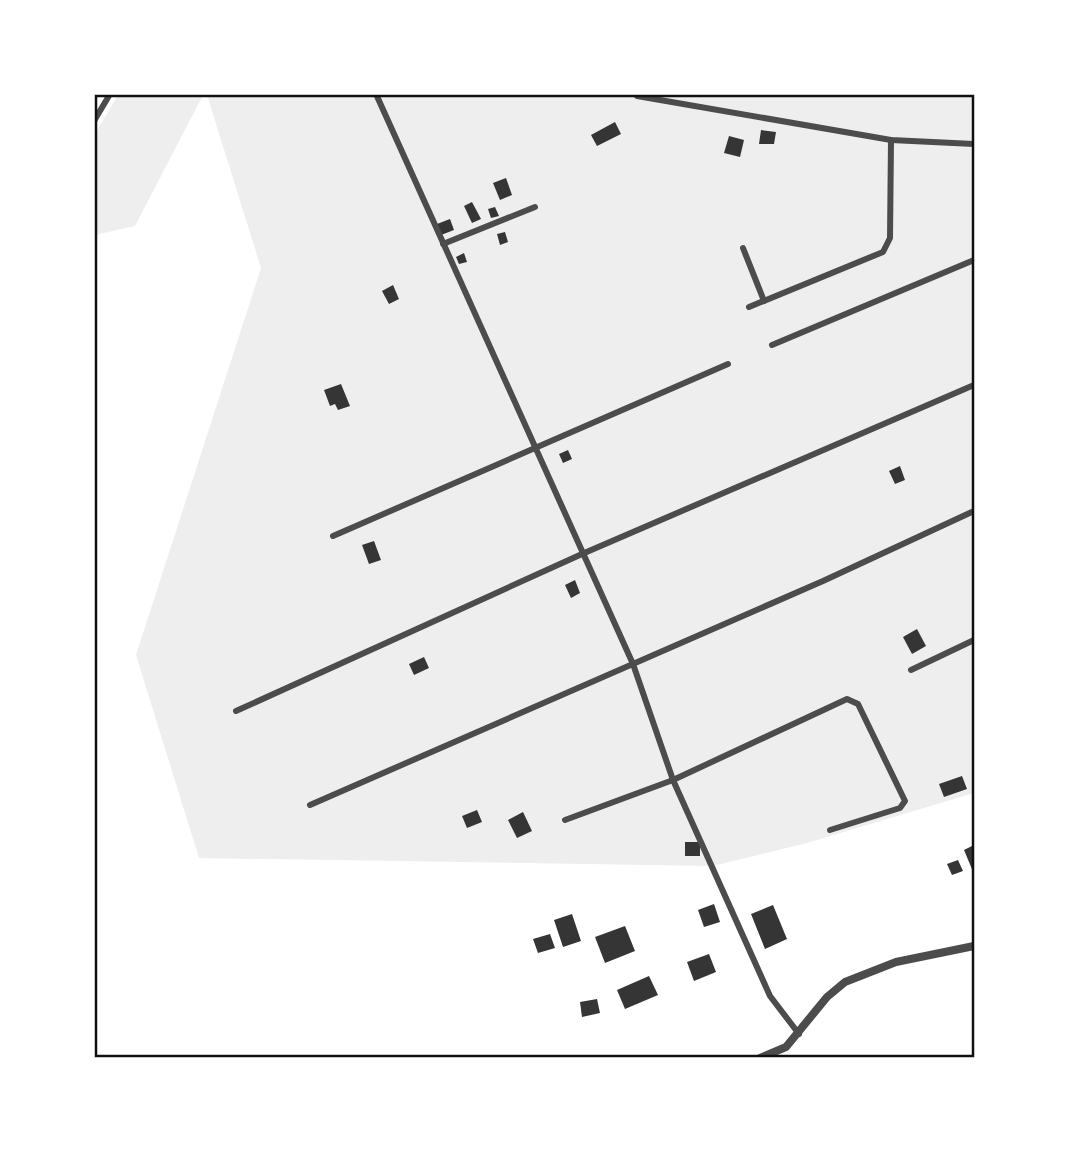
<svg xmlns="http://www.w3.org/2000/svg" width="1069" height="1152" font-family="Rubik,sans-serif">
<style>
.green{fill:#eee}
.building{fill:#353535}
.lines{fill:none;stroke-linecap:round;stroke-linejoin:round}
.minor{stroke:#4c4c4c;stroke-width:6}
.tertiary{stroke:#4c4c4c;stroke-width:8}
.neatline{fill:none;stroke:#111;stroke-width:2.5}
</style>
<rect width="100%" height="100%" fill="#fff"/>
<g class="green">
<polygon points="118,95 203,95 135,226 95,235 95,134"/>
<polygon points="207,95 974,95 974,793 807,843 713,866 199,858 136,655 261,268"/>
</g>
<g class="building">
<polygon points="615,122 621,134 597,146 591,135"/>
<polygon points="761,130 776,132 774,144 759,144"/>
<polygon points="729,136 744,140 740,157 724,153"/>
<polygon points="506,178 512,195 500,200 493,183"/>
<polygon points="472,202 481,219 472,223 464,206"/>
<polygon points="495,207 499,216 491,218 488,209"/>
<polygon points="450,219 454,230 441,235 437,224"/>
<polygon points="505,232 508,242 500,245 497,234"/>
<polygon points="464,253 467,262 459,264 456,257"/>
<polygon points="393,285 399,299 389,304 382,291"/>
<polygon points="341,384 350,406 338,410 335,404 330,406 324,390"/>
<polygon points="568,450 572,459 563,463 559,454"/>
<polygon points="900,466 905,480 895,484 889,471"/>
<polygon points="374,541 381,560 369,564 362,545"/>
<polygon points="575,580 580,593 571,598 565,585"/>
<polygon points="917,629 926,646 912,654 903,637"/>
<polygon points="424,657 429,668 414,675 409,664"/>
<polygon points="962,776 967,789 944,797 939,784"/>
<polygon points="477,810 482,822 467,828 462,816"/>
<polygon points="523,812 532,831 517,838 508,820"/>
<rect x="685" y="842" width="15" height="14"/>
<polygon points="974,845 974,874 964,850"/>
<polygon points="958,860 963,871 952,875 947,864"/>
<polygon points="714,904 720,922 704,927 698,910"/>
<polygon points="773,905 787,939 765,949 751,914"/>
<polygon points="572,914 581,941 563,947 554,920"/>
<polygon points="625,926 635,951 605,963 595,937"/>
<polygon points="550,934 555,948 538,953 533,939"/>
<polygon points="709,954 716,972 694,981 687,962"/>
<polygon points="649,976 658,995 625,1009 617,990"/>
<polygon points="597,999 600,1013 582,1017 580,1002"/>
</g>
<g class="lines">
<g class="minor">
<polyline points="376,94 633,664 673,780 770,996 799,1034"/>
<polyline points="637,96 891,140 974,144"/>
<polyline points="94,121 110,94"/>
<polyline points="443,244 535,207"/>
<polyline points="743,248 764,301"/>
<polyline points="749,307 883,252 890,238 891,140"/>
<polyline points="772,345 974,260"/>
<polyline points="333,536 728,364"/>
<polyline points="911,670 974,640"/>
<polyline points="236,711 582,554 974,385"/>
<polyline points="310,805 823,581 974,511"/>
<polyline points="565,820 673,780 847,699 858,704 905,801 900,808 830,830"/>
</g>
<polyline class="tertiary" points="760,1058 786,1047 827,997 845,982 896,962 974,946"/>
</g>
<rect width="1069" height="1152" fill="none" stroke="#ffffff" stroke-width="192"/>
<rect x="96" y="96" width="877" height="960" class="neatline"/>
</svg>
